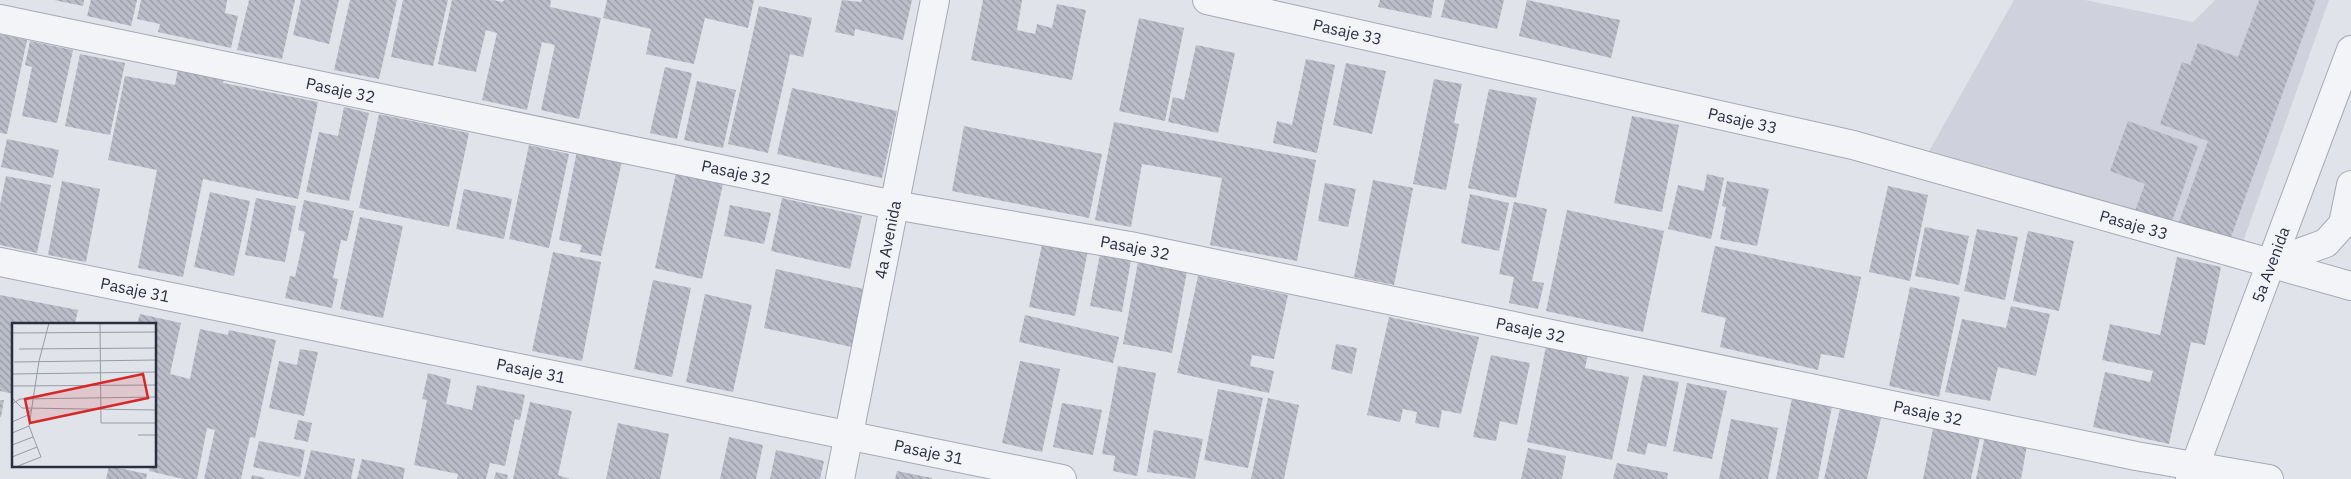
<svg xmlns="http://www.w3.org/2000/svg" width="2351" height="479" font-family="'IBM Plex Sans',sans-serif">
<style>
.built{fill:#cfd2dc}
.building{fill:url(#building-back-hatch)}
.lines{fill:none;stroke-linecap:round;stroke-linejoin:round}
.minor-casing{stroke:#a6a9b4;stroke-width:30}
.minor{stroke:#f3f4f8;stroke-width:28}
.labels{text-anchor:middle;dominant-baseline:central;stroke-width:4;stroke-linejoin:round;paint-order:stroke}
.street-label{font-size:16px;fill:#292e41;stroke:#f0f2f7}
.inset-road{fill:none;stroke:#979ba6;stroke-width:1}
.view{fill:#d62828;fill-opacity:0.15;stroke:#d62828;stroke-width:2.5}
.inset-edge{fill:none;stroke:#292e41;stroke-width:2.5}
</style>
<defs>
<pattern id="building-back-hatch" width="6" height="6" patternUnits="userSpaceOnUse" patternTransform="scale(1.25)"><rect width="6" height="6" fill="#bbbec9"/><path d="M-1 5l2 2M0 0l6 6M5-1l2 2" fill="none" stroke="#989ba5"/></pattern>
</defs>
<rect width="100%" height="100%" fill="#e1e3ea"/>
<polygon class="built" points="2014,0 2085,0 2193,22 2215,0 2329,0 2240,250 1928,153"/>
<g class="building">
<polygon points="54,0 84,0 83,6"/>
<polygon points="91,0 137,0 131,26 87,16"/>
<polygon points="141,0 227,0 225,13 238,16 231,48 158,32 160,24 137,19"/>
<polygon points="249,0 295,0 282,59 237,50"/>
<polygon points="301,0 339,0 329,44 293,35"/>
<polygon points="350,0 397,0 379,79 334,70"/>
<polygon points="403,0 448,0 433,66 391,57"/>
<polygon points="452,0 493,0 503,2 504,0 551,0 550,7 601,18 579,119 541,110 555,45 542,42 527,110 482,100 497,33 486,30 476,72 438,64"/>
<polygon points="607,0 754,0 748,28 705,18 694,64 646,54 651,29 603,18"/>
<polygon points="842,0 861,2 862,0 912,0 903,40 855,29 854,36 835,32"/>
<polygon points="983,0 1022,0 1017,30 1035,34 1037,24 1052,28 1057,4 1086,10 1072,80 971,60"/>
<polygon points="1380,0 1434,0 1431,18 1378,7"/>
<polygon points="1445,0 1504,0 1497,29 1441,17"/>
<polygon points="1527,0 1620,20 1611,58 1519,36"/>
<polygon points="2259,0 2316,0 2230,240 2179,222 2208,141 2160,124 2182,62 2190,65 2198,43 2238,57"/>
<polygon points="759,6 812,18 803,57 790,54 768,153 728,144"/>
<polygon points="1139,18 1184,28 1165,121 1119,111"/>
<polygon points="0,34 27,40 7,134 0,133"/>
<polygon points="30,41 73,50 57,123 22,116 32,67 25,65"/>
<polygon points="1196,45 1235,53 1218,133 1168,122 1173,97 1184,100"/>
<polygon points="80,54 125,63 110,135 65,126"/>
<polygon points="1306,59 1335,65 1317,153 1273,143 1277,121 1292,125"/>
<polygon points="1346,63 1386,71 1372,134 1333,125"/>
<polygon points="665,67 692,73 677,139 650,133"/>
<polygon points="178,69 224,78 223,83 318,102 298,199 203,179 183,277 138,268 157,170 108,160 125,76 175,85"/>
<polygon points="1434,79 1462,84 1454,123 1459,124 1446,190 1413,184"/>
<polygon points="697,81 736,90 723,148 684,140"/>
<polygon points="792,88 897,111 882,178 777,154"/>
<polygon points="1489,89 1537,98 1516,198 1468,188"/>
<polygon points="344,107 369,113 349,201 306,192 319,132 338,136"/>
<polygon points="379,114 469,133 449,227 359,208"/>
<polygon points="1632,116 1679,125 1662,212 1614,203"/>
<polygon points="2128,121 2198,146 2171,224 2135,211 2145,184 2110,171"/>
<polygon points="1114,122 1316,160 1297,261 1210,245 1222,178 1142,164 1131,227 1095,220"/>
<polygon points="964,126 1102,154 1089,218 952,191"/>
<polygon points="7,139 59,150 53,178 1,167"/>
<polygon points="529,145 569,154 549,248 509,239"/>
<polygon points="577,151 622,161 601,256 580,252 582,245 559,240"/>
<polygon points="676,173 723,184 702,279 655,268"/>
<polygon points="1707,174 1724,178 1711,239 1668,229 1678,185 1704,191"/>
<polygon points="6,176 51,185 37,253 0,245 0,205"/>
<polygon points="1373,180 1413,188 1394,285 1354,277"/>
<polygon points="62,181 100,189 86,262 48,255"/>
<polygon points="1727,181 1769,189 1757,246 1720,239 1726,207 1722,206"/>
<polygon points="1325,183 1356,189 1348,227 1318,221"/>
<polygon points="1888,186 1928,195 1910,281 1869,272"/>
<polygon points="464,189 512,199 504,239 456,229"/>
<polygon points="210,192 250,201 234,276 194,267"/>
<polygon points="1470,194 1509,203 1499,251 1461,243"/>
<polygon points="256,198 296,206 285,262 245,255"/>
<polygon points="782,198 862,216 850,269 771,251"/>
<polygon points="304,200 354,211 347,241 341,240 333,278 338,279 332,308 285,298 290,276 295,277 305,232 298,230"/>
<polygon points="1514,202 1547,209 1532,281 1544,283 1538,309 1509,303 1514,277 1499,274"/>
<polygon points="730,205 771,213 764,244 724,236"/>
<polygon points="1567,210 1664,231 1643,332 1546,311"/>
<polygon points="360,217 403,226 383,318 340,309"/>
<polygon points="1925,227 1969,236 1959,285 1915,276"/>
<polygon points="1977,229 2018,237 2005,300 1964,291"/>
<polygon points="2028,231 2074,241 2059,311 2013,301"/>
<polygon points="1043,240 1088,250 1075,316 1029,307"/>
<polygon points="1715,246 1861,277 1844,358 1821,354 1818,370 1720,347 1726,318 1701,312"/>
<polygon points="553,252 601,262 582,361 532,351"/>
<polygon points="1100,254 1131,260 1122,312 1090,306"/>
<polygon points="2177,257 2221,267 2205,345 2191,342 2169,444 2093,427 2105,372 2150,382 2153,371 2102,360 2110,324 2160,335"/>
<polygon points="1138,262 1187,271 1172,353 1123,344"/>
<polygon points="776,269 864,289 852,347 764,328"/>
<polygon points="1198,276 1288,295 1274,359 1252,355 1250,366 1274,371 1269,393 1177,373"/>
<polygon points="653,280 691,288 672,377 634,369"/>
<polygon points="1910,287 1960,297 1939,397 1889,386"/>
<polygon points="705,294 752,305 733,392 686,382"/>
<polygon points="0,295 78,310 75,324 14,324 14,394 0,391"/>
<polygon points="2011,306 2050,314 2036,376 1998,367 1990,401 1945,392 1962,319 2006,328"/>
<polygon points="140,314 181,323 170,374 190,379 200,329 228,335 229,330 276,340 255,438 250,437 241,479 204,479 215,430 207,428 197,479 183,479 149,471 150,465 155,465 155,324 137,324"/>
<polygon points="1025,315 1119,337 1113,363 1019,342"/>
<polygon points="1389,317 1479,337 1461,414 1442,410 1439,428 1415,423 1417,412 1403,409 1400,422 1367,415"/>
<polygon points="1336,344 1357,348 1352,374 1331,369"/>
<polygon points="1546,346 1588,354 1585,368 1629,377 1612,460 1527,442"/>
<polygon points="300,349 318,352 304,416 269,408 279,361 297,365"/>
<polygon points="1491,355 1530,363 1517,425 1500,421 1496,441 1473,437"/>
<polygon points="1020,361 1060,369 1042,452 1002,443"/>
<polygon points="1118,366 1156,373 1137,476 1113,471 1115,456 1102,454"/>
<polygon points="428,373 451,379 446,404 472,410 477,385 525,395 520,420 515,419 505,466 490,463 486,479 457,479 458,474 414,465 427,400 422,399"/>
<polygon points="1643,375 1679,382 1666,447 1648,443 1645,455 1627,451"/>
<polygon points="1687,383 1727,391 1712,459 1673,451"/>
<polygon points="1218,389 1263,398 1248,468 1204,460"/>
<polygon points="1268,398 1299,405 1284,479 1251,479"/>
<polygon points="1792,398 1832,406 1818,479 1776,479"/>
<polygon points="0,400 4,400 1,417 0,417"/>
<polygon points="530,402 572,411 558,475 570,479 513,479"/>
<polygon points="1062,403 1102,410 1093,455 1053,447"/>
<polygon points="1840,409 1881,418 1867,479 1824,479"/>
<polygon points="1731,419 1778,428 1768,479 1719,479"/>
<polygon points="1935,419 1982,428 1971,479 1923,479"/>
<polygon points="298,420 312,423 308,442 294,439"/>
<polygon points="618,423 669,434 660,479 606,479"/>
<polygon points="1154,430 1203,439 1195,479 1147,472"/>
<polygon points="1985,436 2027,445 2021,479 1976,479"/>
<polygon points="729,437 763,445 756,479 720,479"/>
<polygon points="259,441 305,450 300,477 253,467"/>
<polygon points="1528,448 1566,456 1562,479 1521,479"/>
<polygon points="311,450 355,459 351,479 304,479"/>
<polygon points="776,450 824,461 820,479 770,479"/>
<polygon points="362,459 405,468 403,479 357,479"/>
<polygon points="1617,463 1668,473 1667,479 1613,479"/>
<polygon points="109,466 147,474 146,479 106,479"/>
<polygon points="897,471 932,478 932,479 895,479"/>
<polygon points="496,472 508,475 507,479 494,479"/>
<polygon points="252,475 265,478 265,479 251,479"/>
</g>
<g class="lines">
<g class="minor-casing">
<g id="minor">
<path id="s1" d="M1207,0L1853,145L2351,286"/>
<path id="s2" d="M0,19L894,205L1130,246L2136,456L2269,479"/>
<path id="s3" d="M0,262L1062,479"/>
<polyline points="2271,263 2326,243 2343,224 2351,185"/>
<path id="s4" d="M840,479L935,0"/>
<path id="s5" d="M2190,479L2351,50"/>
</g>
</g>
<use href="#minor" class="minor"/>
</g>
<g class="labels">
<g class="street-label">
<text stroke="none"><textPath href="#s1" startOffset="144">Pasaje 33</textPath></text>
<text stroke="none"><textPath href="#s2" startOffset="348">Pasaje 32</textPath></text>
<text stroke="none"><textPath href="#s1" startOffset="549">Pasaje 33</textPath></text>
<text stroke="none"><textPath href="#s2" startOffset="752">Pasaje 32</textPath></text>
<text stroke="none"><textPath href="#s1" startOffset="954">Pasaje 33</textPath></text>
<text stroke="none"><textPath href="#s4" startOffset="244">4a Avenida</textPath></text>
<text stroke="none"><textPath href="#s2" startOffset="1158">Pasaje 32</textPath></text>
<text stroke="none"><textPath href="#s5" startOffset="229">5a Avenida</textPath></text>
<text stroke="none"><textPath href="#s3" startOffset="138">Pasaje 31</textPath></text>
<text stroke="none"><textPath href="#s2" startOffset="1562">Pasaje 32</textPath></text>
<text stroke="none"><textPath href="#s3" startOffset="542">Pasaje 31</textPath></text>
<text stroke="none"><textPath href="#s2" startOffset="1968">Pasaje 32</textPath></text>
<text stroke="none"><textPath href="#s3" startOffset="948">Pasaje 31</textPath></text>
</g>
</g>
<g transform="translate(12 323)">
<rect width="144" height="144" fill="#e1e3ea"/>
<path class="inset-road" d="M88,0L89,100H144M0,10L144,9M7,26L144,25M2,39L144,37M0,51L144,49M0,63L144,62M0,75L10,85L144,87M0,81L8,76L144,74M0,99L16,92L19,86M17,103L27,38L37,0M0,110L17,103M126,112H144M0,122L21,114M0,134L25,124M6,143L29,134L17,103"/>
<path class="view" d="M131,51L136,75L18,100L13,76Z"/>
<rect width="144" height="144" class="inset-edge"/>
</g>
</svg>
